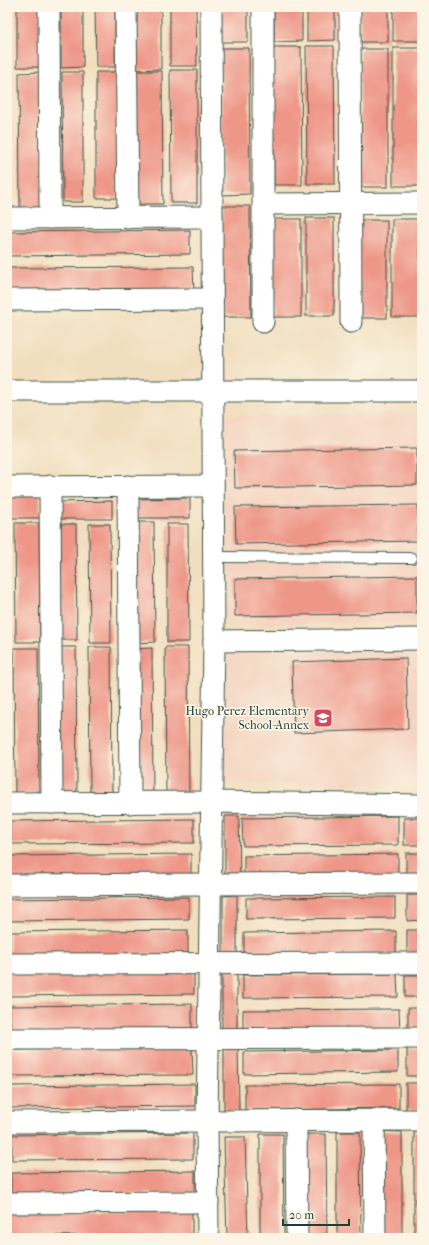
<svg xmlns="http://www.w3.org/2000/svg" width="429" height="1245" font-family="'IM FELL French Canon',serif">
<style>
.built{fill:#f4d3c0}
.building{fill:#ee9788}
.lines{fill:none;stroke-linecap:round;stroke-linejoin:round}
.lane-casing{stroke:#3e5549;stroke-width:12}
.street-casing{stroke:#3e5549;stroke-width:23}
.lane{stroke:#fff;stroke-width:10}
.street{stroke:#fff;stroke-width:21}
.labels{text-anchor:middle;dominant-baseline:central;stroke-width:3;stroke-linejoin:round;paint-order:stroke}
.poi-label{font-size:12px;fill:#1f3d34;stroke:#fcf5e5;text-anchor:end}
</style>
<rect width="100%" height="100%" fill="#fcf5e5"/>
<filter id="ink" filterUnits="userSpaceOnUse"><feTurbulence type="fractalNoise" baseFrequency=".025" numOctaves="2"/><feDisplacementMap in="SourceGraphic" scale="8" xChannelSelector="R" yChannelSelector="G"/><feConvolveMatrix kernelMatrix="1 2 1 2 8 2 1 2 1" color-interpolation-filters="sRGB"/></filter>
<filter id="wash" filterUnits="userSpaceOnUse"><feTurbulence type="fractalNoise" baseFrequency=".012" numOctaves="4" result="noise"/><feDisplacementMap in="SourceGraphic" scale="16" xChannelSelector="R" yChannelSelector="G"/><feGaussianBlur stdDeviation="0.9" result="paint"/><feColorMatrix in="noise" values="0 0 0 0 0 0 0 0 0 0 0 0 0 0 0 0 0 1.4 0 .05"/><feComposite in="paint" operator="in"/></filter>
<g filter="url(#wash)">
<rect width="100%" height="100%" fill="#f1debe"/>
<g class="built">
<polygon points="412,413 422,416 422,622 226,625 223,416"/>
<polygon points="422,652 422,785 223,783 225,653"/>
</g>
<g id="blocks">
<g class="building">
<polygon points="17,7 40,7 41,67 17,67"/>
<polygon points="61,7 83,7 83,67 61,68"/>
<polygon points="95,7 115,7 115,67 96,67"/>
<polygon points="134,7 161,7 161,69 134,70"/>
<polygon points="170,7 196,7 197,66 170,66"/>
<polygon points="220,7 248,7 248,42 221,42"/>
<polygon points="274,7 302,7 302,41 274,42"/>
<polygon points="307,7 335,7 335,40 307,41"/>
<rect x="360" y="7" width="28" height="35"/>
<rect x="393" y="7" width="28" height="34"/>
<polygon points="306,46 334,46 335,184 307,184"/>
<polygon points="273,47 301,47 302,185 274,185"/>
<polygon points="221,48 249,48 250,194 222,195"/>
<rect x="393" y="48" width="28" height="138"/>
<rect x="360" y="49" width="28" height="138"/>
<polygon points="170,70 197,70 197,203 171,203"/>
<polygon points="133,71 162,71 163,204 133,204"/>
<polygon points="42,72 42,208 20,208 19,73"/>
<polygon points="62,72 83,72 83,202 63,202"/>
<polygon points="96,72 117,72 118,198 96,198"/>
<polygon points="7,131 8,131 9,205 7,205"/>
<polygon points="222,206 250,206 251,317 223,317"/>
<rect x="306" y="218" width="28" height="98"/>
<rect x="273" y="219" width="28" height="98"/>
<rect x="392" y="219" width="28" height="98"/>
<rect x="359" y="220" width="28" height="98"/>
<polygon points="190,230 190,254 9,256 8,232"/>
<polygon points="193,267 194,292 7,294 7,268"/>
<polygon points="417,448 417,485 235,488 234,451"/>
<polygon points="40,494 40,518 7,518 7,495"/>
<polygon points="190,498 190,518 131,518 131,499"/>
<polygon points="112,501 112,519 57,519 57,502"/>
<polygon points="418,505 418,541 236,544 235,507"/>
<polygon points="132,522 154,522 155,642 133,643"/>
<polygon points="15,523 39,523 40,642 16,642"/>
<polygon points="57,524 76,524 77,640 58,640"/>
<polygon points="89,524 110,524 111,643 90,643"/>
<polygon points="167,524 188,524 189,642 167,642"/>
<polygon points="417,576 417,613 235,616 235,579"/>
<polygon points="54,647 76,647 77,793 55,794"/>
<polygon points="89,647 111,647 112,792 90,793"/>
<polygon points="165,647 188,647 189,793 166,794"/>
<polygon points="14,648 38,648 39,794 15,794"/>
<polygon points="152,648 153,794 131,794 130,649"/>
<polygon points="406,658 408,729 294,733 292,662"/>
<polygon points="225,816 239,816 240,880 225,880"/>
<polygon points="398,816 398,845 243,846 242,818"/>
<rect x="404" y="818" width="18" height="27"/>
<polygon points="194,819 194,843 10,844 10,821"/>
<rect x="406" y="853" width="16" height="27"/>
<polygon points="191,854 191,878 9,880 8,856"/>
<polygon points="398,854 398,878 244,880 244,856"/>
<polygon points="237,895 237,959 223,960 223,896"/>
<polygon points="407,895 422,895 422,920 407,921"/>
<polygon points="189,897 189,919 7,921 7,899"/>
<polygon points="395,897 395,918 246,919 246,898"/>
<polygon points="188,930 188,956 10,957 10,932"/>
<rect x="407" y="930" width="15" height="29"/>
<polygon points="396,931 396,954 244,956 244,933"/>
<polygon points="237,968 237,1032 222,1033 222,969"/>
<polygon points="194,971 194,994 8,996 8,973"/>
<polygon points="397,974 398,997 243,998 243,975"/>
<rect x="405" y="975" width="17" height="22"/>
<polygon points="192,1004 192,1031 11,1033 10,1006"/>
<rect x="408" y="1008" width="14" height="26"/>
<polygon points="399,1009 400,1032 243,1034 243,1010"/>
<polygon points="224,1046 238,1046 239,1111 224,1111"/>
<polygon points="192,1048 193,1075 11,1076 10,1050"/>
<rect x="407" y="1048" width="15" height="28"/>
<polygon points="398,1050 398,1072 244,1074 244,1052"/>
<rect x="406" y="1083" width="16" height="27"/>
<polygon points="195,1084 195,1106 9,1108 9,1086"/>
<polygon points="399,1084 399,1108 245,1110 245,1085"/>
<polygon points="379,1131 402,1132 402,1238 380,1238"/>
<polygon points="337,1132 360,1132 361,1238 337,1238"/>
<rect x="414" y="1132" width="8" height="106"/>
<polygon points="193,1133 193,1159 12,1160 12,1135"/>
<polygon points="260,1134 283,1134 284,1238 260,1238"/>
<polygon points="301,1134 326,1134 327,1238 301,1238"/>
<polygon points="224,1137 245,1137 248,1238 227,1238"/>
<polygon points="195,1171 195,1193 11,1195 11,1173"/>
<polygon points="192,1211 192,1235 8,1236 8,1213"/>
</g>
</g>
</g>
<g filter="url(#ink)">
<use href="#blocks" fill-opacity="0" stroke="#3e5549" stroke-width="1"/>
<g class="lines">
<g class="lane-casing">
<polyline id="lane" points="214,557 412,558"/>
</g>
<g class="street-casing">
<g id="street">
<polyline points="49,7 50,218"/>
<polyline points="126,7 128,218"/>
<polyline points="263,7 263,322"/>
<polyline points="350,7 351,322"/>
<polyline points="264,204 422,203"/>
<polyline points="7,218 212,217"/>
<polyline points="7,300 212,299"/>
<polyline points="7,391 422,391"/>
<polyline points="50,486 52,803"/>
<polyline points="128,486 130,803"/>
<polyline points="7,487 213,486"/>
<polyline points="214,641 422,639"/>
<polyline points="7,803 211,802 422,805"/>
<polyline points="7,885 422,883"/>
<polyline points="7,964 422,963"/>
<polyline points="7,1039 422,1038"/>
<polyline points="296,1120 297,1238"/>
<polyline points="374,1120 375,1238"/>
<polyline points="7,1122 422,1120"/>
<polyline points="7,1203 208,1202"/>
<polyline points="208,1238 207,1120 214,641 211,7"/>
</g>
</g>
<use href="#lane" class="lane"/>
<use href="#street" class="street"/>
</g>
</g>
<defs>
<g id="school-square" transform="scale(1)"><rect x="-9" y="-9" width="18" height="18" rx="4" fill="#d1495b" stroke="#fcf5e5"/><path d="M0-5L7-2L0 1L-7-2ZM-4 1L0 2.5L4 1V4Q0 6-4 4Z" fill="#fff"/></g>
</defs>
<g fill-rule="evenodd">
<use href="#school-square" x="323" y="718"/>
</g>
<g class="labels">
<g class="poi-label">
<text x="309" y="711">Hugo Perez Elementary<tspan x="309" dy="14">School-Annex</tspan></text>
</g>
</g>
<rect width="429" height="1245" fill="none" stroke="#fcf5e5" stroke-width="24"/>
<path d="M283 1219v6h66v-6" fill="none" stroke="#1f3d34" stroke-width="2"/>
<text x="289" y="1219" font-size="12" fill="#1f3d34" stroke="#fcf5e5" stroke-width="3" paint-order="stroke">20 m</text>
</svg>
